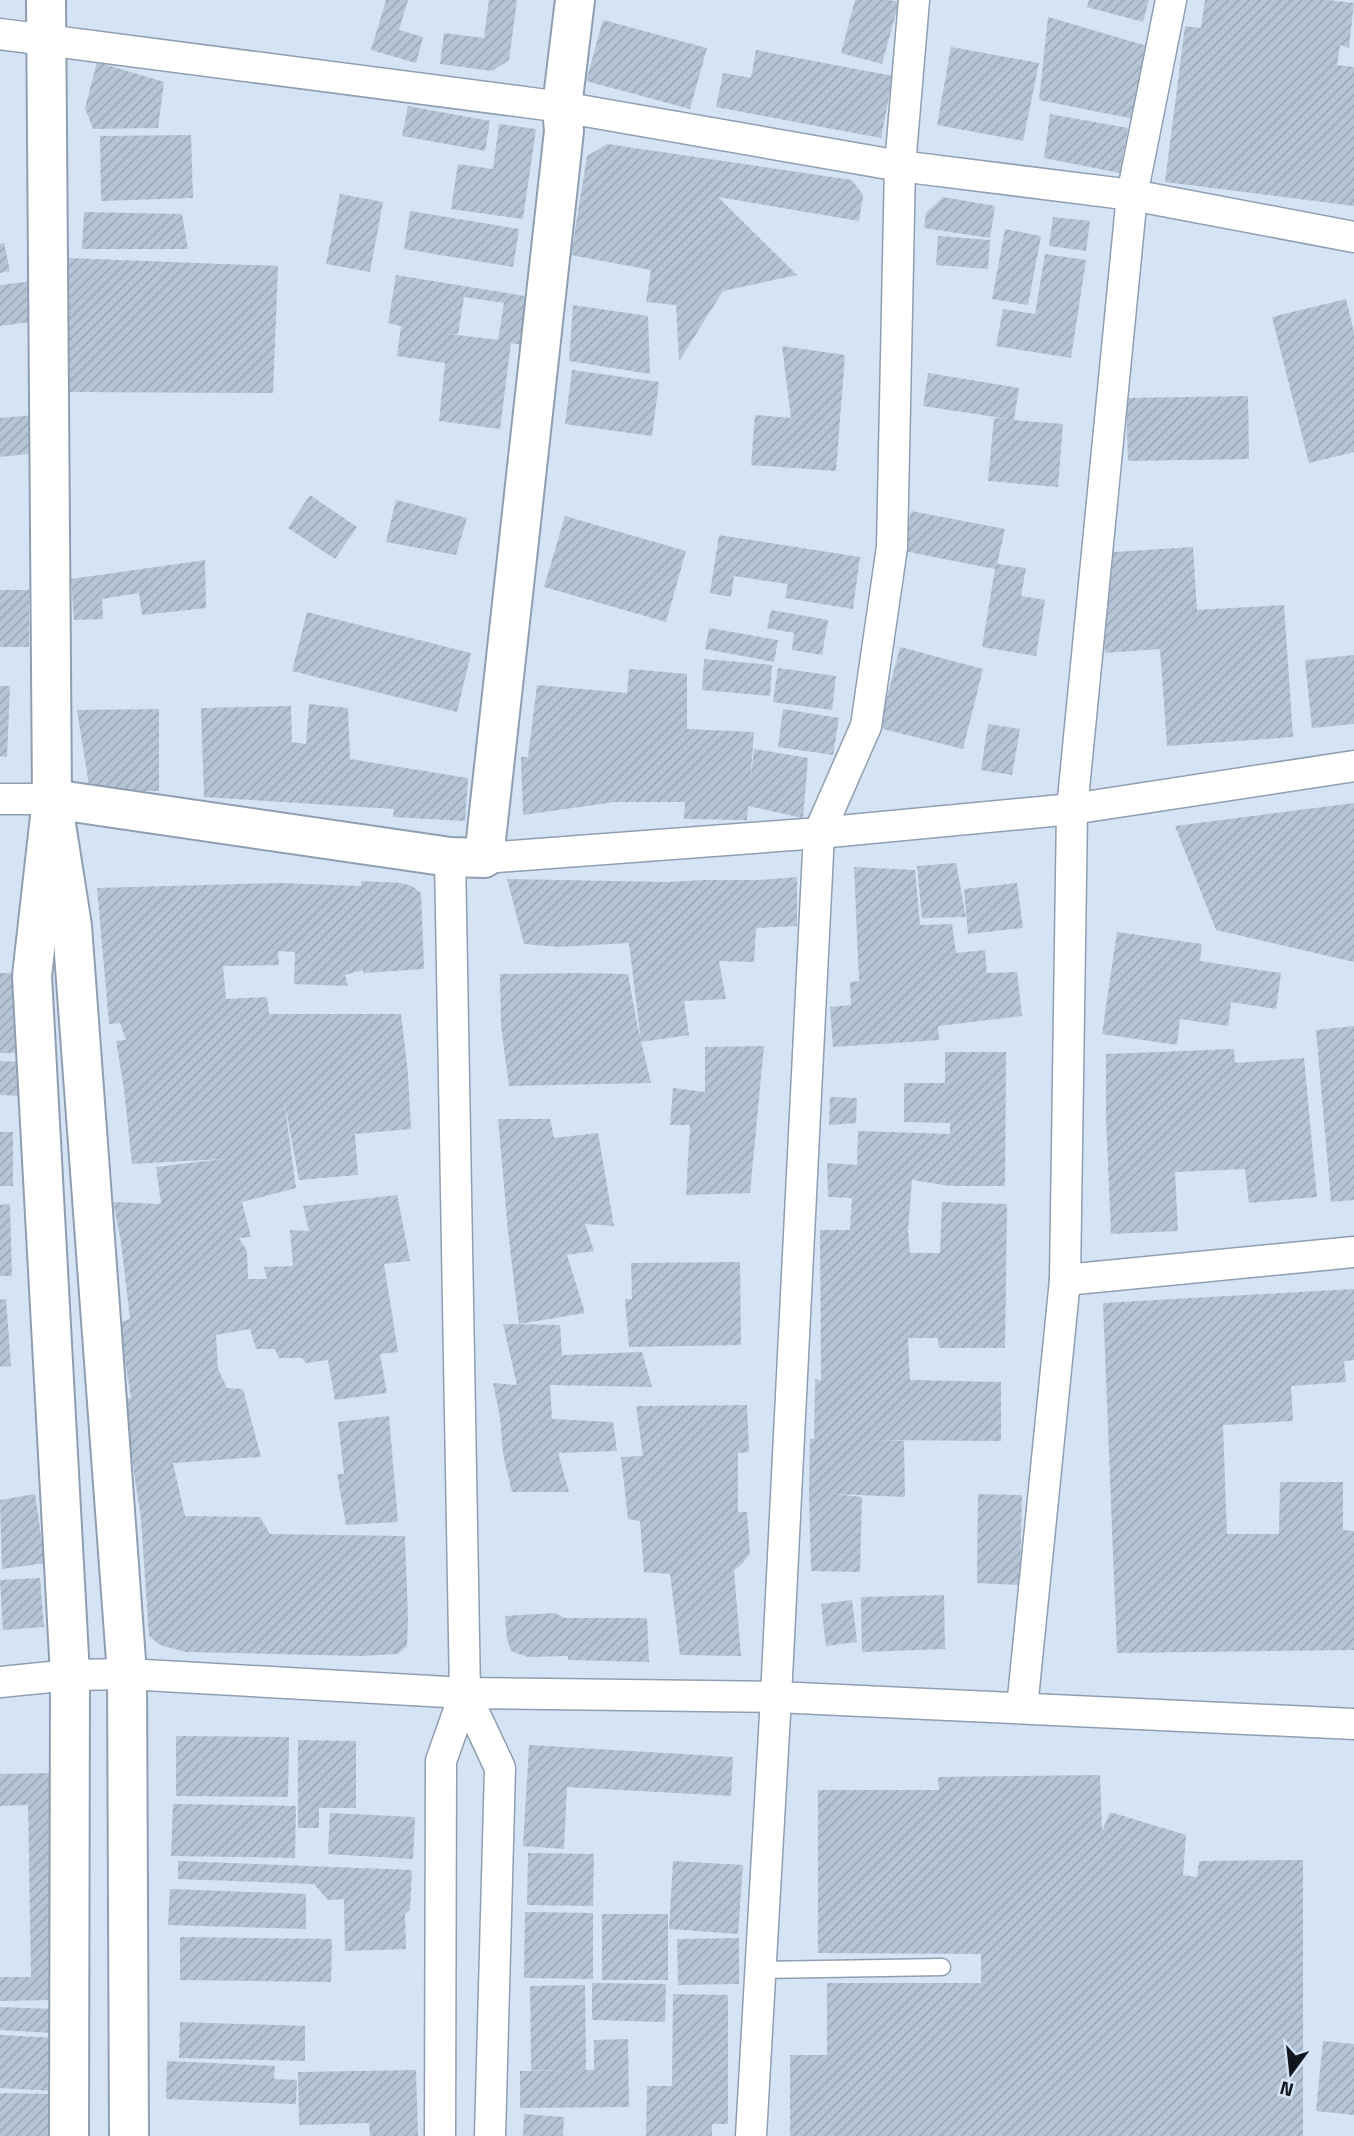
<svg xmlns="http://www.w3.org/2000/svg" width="1354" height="2136" font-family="'Titillium Web',sans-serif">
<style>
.building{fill:url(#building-hatch);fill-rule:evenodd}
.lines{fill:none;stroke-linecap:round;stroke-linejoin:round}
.service-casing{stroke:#909faf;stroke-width:19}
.minor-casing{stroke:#909faf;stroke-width:33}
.tertiary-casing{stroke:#909faf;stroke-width:42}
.service{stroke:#fff;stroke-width:16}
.minor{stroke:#fff;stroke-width:30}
.tertiary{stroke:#fff;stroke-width:38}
</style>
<defs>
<pattern id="building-hatch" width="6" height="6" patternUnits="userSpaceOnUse" patternTransform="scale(1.75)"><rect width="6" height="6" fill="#b6c5d6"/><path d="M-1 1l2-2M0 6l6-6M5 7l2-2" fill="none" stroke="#9ba8b7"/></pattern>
</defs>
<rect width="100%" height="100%" fill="#d4e4f5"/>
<g class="building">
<polygon points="386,0 408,0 399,30 423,37 416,63 371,50"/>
<polygon points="489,0 517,0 509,60 492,71 440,64 444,33 484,38"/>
<polygon points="855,0 889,0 899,2 882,64 841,53"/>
<polygon points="1089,0 1149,0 1143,22 1087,7"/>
<polygon points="1205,0 1329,0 1354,3 1349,48 1340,45 1337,65 1354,67 1354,206 1165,182 1185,26 1201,28"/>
<polygon points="1048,17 1154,48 1134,119 1039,100"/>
<polygon points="603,20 707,48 690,109 586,81"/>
<polygon points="951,47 1039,63 1023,141 937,125"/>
<polygon points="756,50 893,76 881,138 716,107 723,73 751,78"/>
<polygon points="97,62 164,82 158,128 93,129 85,108"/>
<polygon points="408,106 490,121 485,151 402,136"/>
<polygon points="1050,114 1128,128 1120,173 1044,158"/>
<polygon points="499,124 536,129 523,219 451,209 458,164 493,169"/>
<polygon points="191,135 193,198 101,201 100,136"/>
<polygon points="607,144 852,180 863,195 859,221 718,197 797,275 723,291 679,361 676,305 646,302 651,270 571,255 587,156"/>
<polygon points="340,194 383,202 370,272 326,264"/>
<polygon points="943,197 995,206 990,238 924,228 926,213"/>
<polygon points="410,211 519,229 513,267 404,249"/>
<polygon points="84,212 182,214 188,249 82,249"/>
<polygon points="1053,217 1090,221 1086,251 1049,246"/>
<polygon points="1005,229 1041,236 1028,305 992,299"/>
<polygon points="938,236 990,240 988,269 936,265"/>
<polygon points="4,243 10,271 0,273 0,244"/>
<polygon points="1045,254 1086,260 1071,358 996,346 1003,309 1035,314"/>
<polygon points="67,258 278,266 273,393 67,392"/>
<path d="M396,275L531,297L523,345L511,343L500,429L439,421L445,363L397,356L401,326L388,323ZM464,297L504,303L498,340L449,334H458Z"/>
<polygon points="33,281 38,321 0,326 0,285"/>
<polygon points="1346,299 1354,332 1354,452 1309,463 1272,317"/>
<polygon points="573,305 648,316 650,374 569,361"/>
<polygon points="782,346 845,355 836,471 751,465 755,415 791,418"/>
<polygon points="572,370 659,382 652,436 565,424"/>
<polygon points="928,373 1019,388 1014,420 1063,424 1058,487 988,481 994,418 1008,419 923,406"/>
<polygon points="1248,396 1249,459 1128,461 1126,398"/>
<polygon points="35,415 35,453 0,457 0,418"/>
<polygon points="310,495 357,527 335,559 288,528"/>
<polygon points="396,500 467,518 456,555 386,542"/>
<polygon points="911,511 1005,529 997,564 1026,568 1021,596 1045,600 1036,656 982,647 995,569 903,551"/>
<polygon points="565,516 686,551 666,622 544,587"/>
<polygon points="719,535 860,557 853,609 785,598 788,584 734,576 731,597 710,593"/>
<polygon points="1193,547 1197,610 1284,605 1293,737 1167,746 1160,649 1105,653 1098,553"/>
<polygon points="205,560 206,608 142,615 139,593 102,599 103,619 74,620 71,579"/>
<rect x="0" y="590" width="29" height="57"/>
<polygon points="771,610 828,620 822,655 792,650 794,633 767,628"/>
<polygon points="307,612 471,653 457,712 292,671"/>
<polygon points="709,628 778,640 774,662 705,649"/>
<polygon points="900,647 983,669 963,749 879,728"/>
<polygon points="1354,655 1354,724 1312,728 1305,660"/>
<polygon points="704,659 772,665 770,696 702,690"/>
<polygon points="778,668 836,676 832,710 773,702"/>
<polygon points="629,669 687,674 687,729 754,732 750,784 754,749 808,758 803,818 748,806 747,820 684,819 685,802 615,802 523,815 521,757 528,757 537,685 627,693"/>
<polygon points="0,686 10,686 7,757 0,756"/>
<polygon points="309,704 348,708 350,759 468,778 465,821 393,817 394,809 204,797 201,708 291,706 292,742 306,744"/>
<polygon points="159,709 159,791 103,791 89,786 77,710"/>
<polygon points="783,709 839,718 833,755 778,747"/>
<polygon points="988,724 1020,729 1012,775 981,770"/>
<polygon points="1354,803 1354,962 1216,930 1175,826"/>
<polygon points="956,863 966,917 922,918 917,866"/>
<polygon points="854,867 915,870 920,925 952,924 956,953 985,950 987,973 1017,972 1022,1016 938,1026 939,1040 833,1047 830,1007 851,1005 850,982 859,981"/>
<polygon points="797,877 797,926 756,928 754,962 719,961 726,999 684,1001 689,1035 641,1042 629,943 559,947 524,944 507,879 667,882 705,880 758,880"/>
<polygon points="361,881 402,883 412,886 421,893 424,969 363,973 363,970 345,975 348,986 294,984 295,952 278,951 279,965 223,966 226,999 267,997 269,1014 401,1014 408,1074 411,1129 355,1134 358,1175 299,1180 284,1099 296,1188 242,1202 251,1237 239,1238 247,1251 248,1279 267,1279 264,1267 293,1266 290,1230 309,1231 303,1206 397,1195 410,1261 384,1264 398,1352 380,1354 387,1393 335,1400 328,1360 306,1363 302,1358 279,1358 275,1349 256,1349 250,1329 216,1335 218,1369 227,1388 243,1389 261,1457 173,1463 185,1516 260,1517 270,1534 405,1536 408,1619 407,1646 398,1654 361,1656 186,1652 160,1645 149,1636 141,1519 123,1399 131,1398 119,1322 130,1319 121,1242 113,1202 161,1204 156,1167 223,1159 132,1164 124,1089 116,1041 126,1040 120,1023 109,1024 97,888 278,883 361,886"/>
<polygon points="1017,883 1023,928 968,934 964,889"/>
<polygon points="1117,932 1202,944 1200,961 1281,973 1276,1009 1231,1002 1228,1026 1180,1019 1177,1045 1102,1034"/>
<polygon points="0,973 22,973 24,1053 0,1053"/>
<polygon points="573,973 628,974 637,1024 651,1083 509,1086 501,1026 500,974"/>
<polygon points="1354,1026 1354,1200 1331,1202 1316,1030"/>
<polygon points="764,1046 750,1193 686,1195 690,1125 670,1125 673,1088 705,1092 705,1047"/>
<polygon points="1234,1049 1235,1063 1304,1058 1317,1197 1249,1203 1245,1169 1175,1172 1178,1231 1111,1234 1106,1117 1106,1054"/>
<polygon points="945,1052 1006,1052 1005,1186 950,1186 912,1180 908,1231 910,1253 940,1253 942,1202 1007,1204 1005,1348 939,1348 938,1338 908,1338 910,1380 1001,1382 1001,1441 874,1440 904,1441 905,1497 832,1494 862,1497 860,1572 811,1571 809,1493 810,1439 814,1439 815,1379 821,1380 820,1230 850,1230 852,1198 828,1197 827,1163 857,1165 858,1131 950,1134 950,1123 904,1122 904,1083 945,1083"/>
<polygon points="0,1061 24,1062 22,1096 0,1095"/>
<polygon points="830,1097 857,1098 856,1123 829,1125"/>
<polygon points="498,1119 550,1119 554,1138 598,1133 614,1226 585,1224 594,1251 567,1255 585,1313 519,1324 508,1231"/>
<rect x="0" y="1132" width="13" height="54"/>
<polygon points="10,1204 12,1276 0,1276 0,1205"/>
<polygon points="740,1262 741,1345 629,1347 625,1299 632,1299 631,1263"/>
<polygon points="1354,1289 1354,1360 1344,1361 1346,1382 1291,1386 1293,1421 1223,1425 1227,1534 1279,1534 1280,1482 1343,1482 1343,1530 1354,1531 1354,1650 1117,1653 1103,1303"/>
<polygon points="6,1299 11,1366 0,1367 0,1300"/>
<polygon points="503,1324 560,1325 562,1355 642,1352 652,1387 550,1385 552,1419 613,1422 617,1451 558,1453 569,1492 512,1492 503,1454 500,1417 493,1383 517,1385"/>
<polygon points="747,1405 749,1452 738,1453 738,1512 747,1512 750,1554 742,1564 734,1570 741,1656 680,1655 670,1574 644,1572 640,1521 628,1519 621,1457 643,1456 636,1406"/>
<polygon points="389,1416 398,1522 346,1525 337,1474 344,1474 338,1422"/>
<polygon points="35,1494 45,1563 2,1569 0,1500"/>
<polygon points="978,1494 1022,1495 1020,1585 977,1583"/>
<polygon points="40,1578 44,1627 3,1630 0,1580"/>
<polygon points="944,1595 945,1649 862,1652 861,1597"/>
<polygon points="852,1600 857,1642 826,1646 821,1604"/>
<polygon points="555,1613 564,1618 647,1618 649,1662 568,1660 568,1656 528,1657 511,1651 507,1639 505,1616"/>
<polygon points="176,1736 289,1737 288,1797 176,1796"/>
<polygon points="298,1740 356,1741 356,1808 319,1808 319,1828 298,1828"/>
<polygon points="529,1745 733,1757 731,1796 567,1787 564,1849 523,1846"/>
<polygon points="49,1773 53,2000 0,2001 0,1977 31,1977 28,1805 0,1806 0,1774"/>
<polygon points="1100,1775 1102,1831 1110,1812 1186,1835 1183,1875 1197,1877 1199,1861 1303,1860 1303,2136 790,2136 790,2055 827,2055 827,1983 981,1983 981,1954 818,1953 818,1790 939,1790 938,1777"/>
<polygon points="173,1804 296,1806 295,1858 171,1856"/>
<polygon points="330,1813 415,1817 413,1859 328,1854"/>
<polygon points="528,1853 594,1854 593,1906 527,1905"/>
<polygon points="178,1861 412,1870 410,1910 405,1914 406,1949 345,1951 344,1899 328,1900 314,1884 178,1879"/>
<polygon points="673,1861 743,1865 738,1934 669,1929"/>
<polygon points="170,1889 306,1894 306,1929 168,1925"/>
<polygon points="525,1912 593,1913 593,1979 524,1978"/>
<rect x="602" y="1914" width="66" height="66"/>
<polygon points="180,1937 332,1939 331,1982 180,1980"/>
<polygon points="739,1938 739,1984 678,1985 677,1939"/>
<polygon points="592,1983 666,1984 665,2022 592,2020"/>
<polygon points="585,1985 586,2070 594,2070 594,2040 628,2039 629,2107 520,2108 520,2071 567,2070 531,2070 530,1986"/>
<polygon points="673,1994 728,1995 728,2124 712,2124 712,2136 646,2136 647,2086 672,2086"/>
<polygon points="0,2007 54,2009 52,2033 0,2030"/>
<polygon points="180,2022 305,2026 305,2061 179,2058"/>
<polygon points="0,2035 58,2038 55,2091 0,2088"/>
<polygon points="1323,2041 1354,2044 1354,2115 1316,2111"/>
<polygon points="167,2061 275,2066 274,2079 297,2080 296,2104 166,2099"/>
<polygon points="416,2070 418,2136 370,2136 369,2123 299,2125 298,2072"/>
<polygon points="0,2093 53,2094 52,2136 0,2136"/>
<polygon points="524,2114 564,2117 563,2136 523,2136"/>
</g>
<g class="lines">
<g class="service-casing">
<polyline id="service" points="761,1970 942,1967"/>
</g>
<g class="minor-casing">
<g id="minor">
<polyline points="0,34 562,107 900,166 1132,195 1354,237"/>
<polyline points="0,799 52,799"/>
<polyline points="484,858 819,833 1072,809 1354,766"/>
<polyline points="1065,1280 1354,1252"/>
<polyline points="0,1682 70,1675 127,1674 465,1693 776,1697 1354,1724"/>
<polyline points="465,1693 500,1768 490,2136"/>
<polyline points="1022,1708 1065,1280 1072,809 1132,195 1171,0"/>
<polyline points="440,2136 441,1761 465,1693 450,857"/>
<polyline points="751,2136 776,1697 819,833 866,726 892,547 900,166 914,0"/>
</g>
</g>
<g class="tertiary-casing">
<g id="tertiary">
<polyline points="46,0 52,799 72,926 127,1674 129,2136"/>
<polyline points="69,2136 70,1675 32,976 52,799 450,857 484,858 564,131 562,107 575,0"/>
</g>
</g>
<use href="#service" class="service"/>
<use href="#minor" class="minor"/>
<use href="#tertiary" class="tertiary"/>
</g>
<g transform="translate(1291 2073) rotate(195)" stroke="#d4e4f5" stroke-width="5" paint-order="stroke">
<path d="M0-5L12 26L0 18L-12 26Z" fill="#11161c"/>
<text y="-10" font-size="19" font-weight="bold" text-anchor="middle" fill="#11161c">N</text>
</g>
</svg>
